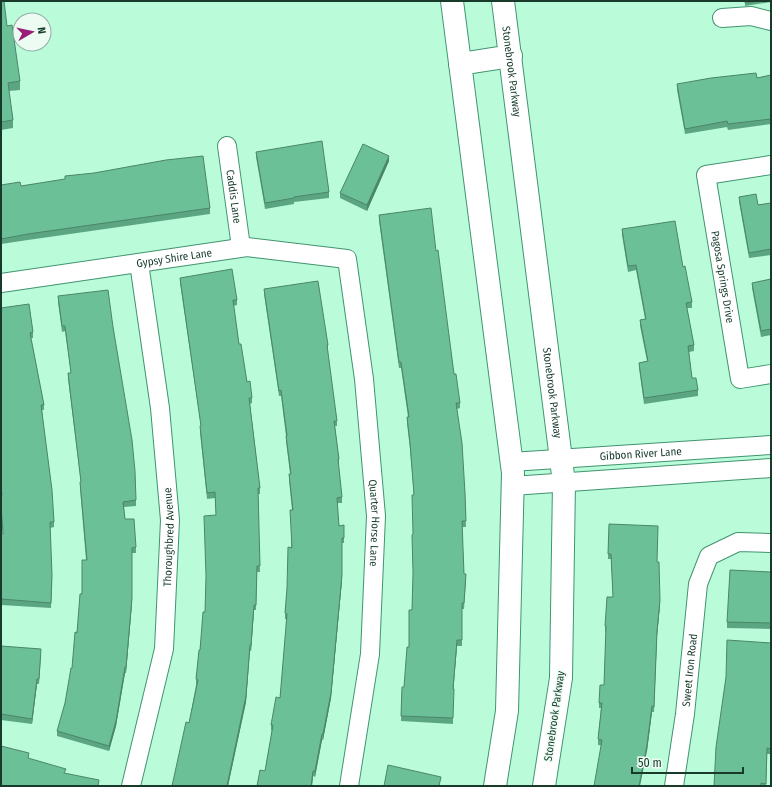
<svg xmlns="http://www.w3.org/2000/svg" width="772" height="787" font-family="'Fira Sans Condensed',sans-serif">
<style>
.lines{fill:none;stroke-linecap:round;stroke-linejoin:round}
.minor-casing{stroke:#40946f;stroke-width:20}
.major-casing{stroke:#40946f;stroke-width:24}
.minor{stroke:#fff;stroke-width:18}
.major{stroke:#fff;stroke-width:22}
.wall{fill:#5ca583}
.shaded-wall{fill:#4b866a}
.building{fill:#6bc098;stroke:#4b866a}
.labels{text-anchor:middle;stroke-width:3;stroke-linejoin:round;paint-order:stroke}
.street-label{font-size:11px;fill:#173a2a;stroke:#ecfcf3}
</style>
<rect width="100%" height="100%" fill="#bafcda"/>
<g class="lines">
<!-- minor casing -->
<g class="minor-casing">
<g id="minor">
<path d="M722,18L751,16L771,21"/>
<path id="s1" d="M227,146L241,247"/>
<path id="s2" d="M771,165L706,175L740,379L771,374"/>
<path id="s3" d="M1,283L247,247L347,259L364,379L376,516L370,654L349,786"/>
<path id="s4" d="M511,462L771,445"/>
<path d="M512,486L771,468"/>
<path id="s5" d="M131,786L164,649L170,520L160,408L139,263"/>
<path id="s6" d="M674,786L685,714L698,584L709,556L738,542L771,543"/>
</g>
</g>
<!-- major casing -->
<g class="major-casing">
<g id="major">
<path d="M452,1L513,473L507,711L495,786"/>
<path id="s7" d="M503,1L564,483L561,678L544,786"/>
<path d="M460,64L511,56"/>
</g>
</g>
<!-- minor -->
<use href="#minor" class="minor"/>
<!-- major -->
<use href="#major" class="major"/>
</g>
<!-- wall -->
<path class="wall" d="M1,1L20,81V90L9,91L13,120V128L1,130Z
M745,1H771V2L745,6Z
M771,75V124L728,130L727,127L685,134L677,90V84L757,78Z
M256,152L329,192V198L294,202V204L265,209L256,157Z
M389,161L367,211L340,198V193Z
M65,176L210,208V214L28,240L1,244V185L21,186L65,180Z
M739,197L758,205L771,203V255L749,258L739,202Z
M379,215L436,251L454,374L460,403V408L457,409L465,493L466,527H462L464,574L466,580L464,609H462V646H457L453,689V724L401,721L402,687H404L409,647L412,610L413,575L414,495L410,449L407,423V417H408L401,368H399L379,221Z
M622,229L683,267L692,302V308H687L694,345V351L689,352L692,378L698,390V396L644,404L639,368V363L647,361L640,326V320L645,319L636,270L628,272L622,235Z
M180,278L237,300V305L233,306L239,344L247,382L252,398V403L250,404L260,488V494H258L260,572H257L256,610H254L251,651H250L246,702L228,786H172L189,723L196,685V679L205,612L216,515L215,498L207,499L200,432V426H201L180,283Z
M771,279V335L761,337L752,288V283Z
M264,289L328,345V351H327L337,421V426H335L339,459V464H338L342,497V503H337L339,526L344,538V543H342V580L331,698L323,740H322L315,777L313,776L312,786H257L265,771L272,731L271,730V725L280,698L287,619H285V613L291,548L292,510L289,480V474H290L286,441V436L281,396H279L264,294Z
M58,296L136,500V506L124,507L125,519L136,547V553H132V603L126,673H125L116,726L109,751L57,736V731L65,703L72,668L86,560L80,488L81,482L68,379V373H71L65,331L62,332L58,302Z
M1,308L33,332V338H31L44,405V410H42L54,522V527L50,528L52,581L51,608L1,605V534H3L1,510V495H2L1,491Z
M609,524L657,562L660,605L657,636L654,712H652L647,751L598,745V739L601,708H599V703L604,685L606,632H605V626L613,597L611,559H608Z
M771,572V629L727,628V622Z
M771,643V754H767L766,786H714L726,677Z
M1,646L41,655L39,684H37L32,724L1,720Z"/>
<!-- shaded-wall -->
<path class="shaded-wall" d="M389,156V161L367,211V205Z
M342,538V580L331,698L323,740V734Z
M132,598V603L126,673V667Z
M660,600V605L657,636L654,712L657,631Z
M254,605V610L251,651V645Z
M457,640V646L453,695V689Z
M250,645L246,702L228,786H227Z
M125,667V673L116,726L109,751V746Z
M37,679V684L32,724V719Z
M652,706V712L647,751L640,786H639Z
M322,734V740L315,777V771Z
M313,771V776L312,786H311Z"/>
<!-- building -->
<path class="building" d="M1,1H4L7,26L12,25L20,81L8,83L13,120L1,122Z
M745,1H760L745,3Z
M756,73L757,78L771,75V119L728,124L727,121L685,129L677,84L711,78Z
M322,141L329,192L294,197V198L265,203L256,152Z
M363,144L389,156L367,205L340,193Z
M203,156L210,208L28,234L1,239V185L20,182L21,186L65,179V176L94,173L166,160Z
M756,194L758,205L771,203V249L749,253L739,197Z
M431,208L436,251L438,250L454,374H456L460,403H456L462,443L465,493L466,521H462L464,574H466L464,603H462V640H457L453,689H454L453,718L401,716L402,687H404L407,647H409V610H412L413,573L412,535L413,534L412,495H414L410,443L407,417H409L401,362H399L379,215Z
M675,221L683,267L685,266L692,302L686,303L694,345L688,346L692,378H696L698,390L644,398L639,363L648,361L640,320L646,319L636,265L628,266L622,229Z
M232,269L237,300H233L239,344H241L247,382L250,381L252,398H249L260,488H258L260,566H257L256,605H254L251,645H250L246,696L227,786H172L186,722L189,723L198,680L196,679L199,650H200L203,612H205L206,576L204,516L216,515L215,492L207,493L200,426H201L180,278Z
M771,279V329L761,331L752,283Z
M318,281L328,345H327L337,421H334L339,459H338L342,497L337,498L339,526L344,525V538H342V575L331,693L323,734H322L315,771H313L311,786H257L260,770L265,771L273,725H271L276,697L280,698L287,614L285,613L287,588L288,547L292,548L290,510H293L289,474H291L286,436H287L281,390L279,391L264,289Z
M108,290L113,327L132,440L135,471L136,500L123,502L125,519H134L136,547L132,548V598L126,667H125L116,721L109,746L57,731L65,703L71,668H72L75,632L77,633L80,594H82V560H87L80,482H81L68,373H71L65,326H62L58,296Z
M29,304L33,332L30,333L44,405H41L52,490L54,522H50L52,575L51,603L1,599V534H3L1,505V495H2L1,486V308Z
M609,524L658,526L657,562H659L660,600L657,631L654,707L652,706L647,745L639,786H594L602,740L598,739L602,703H599L600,685H604L606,626H605L607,597H613L611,554H608Z
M730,570L771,572V623L727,622Z
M727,640L771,643V749L767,748L766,784L761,783V786H714L716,747L726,677Z
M1,646L41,649L39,679H37L32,719L1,714Z
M1,746L29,753L28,758L66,769L64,773L99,780L98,786H1Z
M388,765L441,777L439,786H384Z"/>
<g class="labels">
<!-- street labels -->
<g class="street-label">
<text dy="4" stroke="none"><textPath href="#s7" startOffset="71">Stonebrook Parkway</textPath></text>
<text dy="4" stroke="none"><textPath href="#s1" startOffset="51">Caddis Lane</textPath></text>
<text dy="4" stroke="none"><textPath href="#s3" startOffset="175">Gypsy Shire Lane</textPath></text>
<text dy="4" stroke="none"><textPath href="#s2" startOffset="169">Pagosa Springs Drive</textPath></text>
<text dy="4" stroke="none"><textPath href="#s7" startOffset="395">Stonebrook Parkway</textPath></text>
<text dy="4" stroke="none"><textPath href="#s4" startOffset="130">Gibbon River Lane</textPath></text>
<text dy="4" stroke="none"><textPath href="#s3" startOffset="615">Quarter Horse Lane</textPath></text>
<text dy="4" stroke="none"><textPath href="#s5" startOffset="253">Thoroughbred Avenue</textPath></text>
<text dy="4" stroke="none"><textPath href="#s6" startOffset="117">Sweet Iron Road</textPath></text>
<text transform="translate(554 716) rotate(-82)" y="4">Stonebrook Parkway</text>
</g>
</g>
<!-- border -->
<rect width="772" height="787" fill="none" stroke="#173a2a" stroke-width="4"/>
<!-- north arrow -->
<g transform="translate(32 32) rotate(81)"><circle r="19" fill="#ecfcf3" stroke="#97aea3"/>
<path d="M0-3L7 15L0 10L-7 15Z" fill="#991e77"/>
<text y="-6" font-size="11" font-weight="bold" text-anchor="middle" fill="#173a2a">N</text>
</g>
<!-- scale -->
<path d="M632 767v6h111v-6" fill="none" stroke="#173a2a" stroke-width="2"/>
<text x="638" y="767" font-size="12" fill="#173a2a" stroke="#ecfcf3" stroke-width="3" paint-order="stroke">50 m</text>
</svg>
